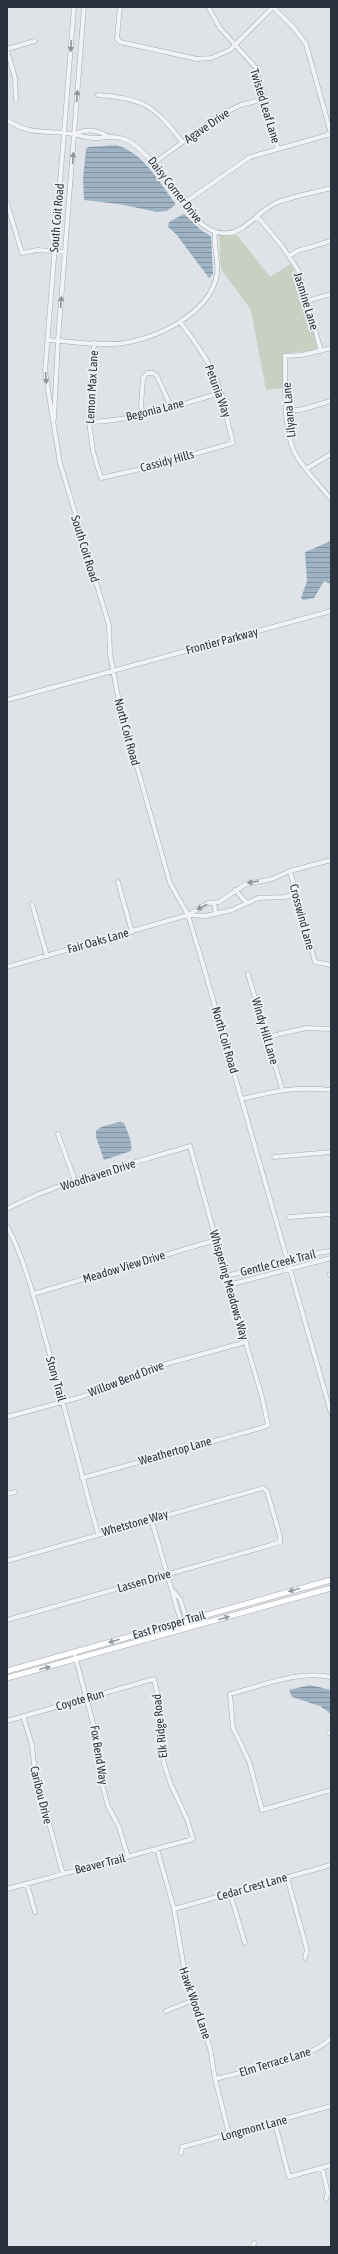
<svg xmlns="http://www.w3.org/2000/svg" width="338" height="2254" font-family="'Asap Condensed',sans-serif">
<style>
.green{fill:#c7d0c1}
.water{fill:url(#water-rules)}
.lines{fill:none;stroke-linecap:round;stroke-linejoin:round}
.minor-casing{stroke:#a5abb1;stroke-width:5}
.major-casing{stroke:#a0a9b1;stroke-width:6}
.minor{stroke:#f2f3f6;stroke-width:4}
.major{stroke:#fff;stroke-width:5}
.oneway{fill:#8e939a}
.oneway2{fill:#94999e}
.labels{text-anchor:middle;stroke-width:3.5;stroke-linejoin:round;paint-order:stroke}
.street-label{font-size:12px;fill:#2a333d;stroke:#eff2f5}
</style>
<defs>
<pattern id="water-rules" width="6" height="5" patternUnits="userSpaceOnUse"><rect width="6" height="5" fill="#9eb4c4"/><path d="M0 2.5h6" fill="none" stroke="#8193a0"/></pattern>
</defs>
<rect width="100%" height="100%" fill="#dfe3e7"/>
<!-- green -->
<path class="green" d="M237,235L270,277L291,264L300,285L318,347L315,350L283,354L285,388L266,390L251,310L221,269L219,238L220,236Z"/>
<!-- water -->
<path class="water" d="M116,145C143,152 159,182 175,203V205L167,211L157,212L119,204L84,200L83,178L86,149L88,147Z
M184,214L202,231L211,236L213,274L209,278L176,234L168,227L169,222Z
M331,541V584L324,581L314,598L303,600L301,598L307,581L305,552Z
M119,1122L124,1123C127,1131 133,1143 131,1151L104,1160L96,1137V1131L101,1127Z
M310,1685L331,1690V1714L320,1706L292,1697L289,1690Z"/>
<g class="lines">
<!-- minor casing -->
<g class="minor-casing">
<path id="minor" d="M74,7L45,371L60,463L109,625L110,654L120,707L170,883L188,915L202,961L331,1413
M120,7L117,38L120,42L197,59L211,58L230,50L273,7
M208,7L220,28L256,68L278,149
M273,7L294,28L306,44L331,134
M7,49L35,41
M7,50L15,78L16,100
M98,95C144,99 154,105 182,142
M7,120C30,136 49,130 74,134C81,136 87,138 94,138C105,138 113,135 124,139C162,153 188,239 228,233C247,231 258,211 276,203C293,196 313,193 331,188
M74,134C85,129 97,130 107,136
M154,163L220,115L241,105L264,99
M7,203L22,253L37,250L65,252
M184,203L250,157L331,134
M257,216L282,246L298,270L321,351
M289,256L297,251L331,241
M307,301L331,294
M48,340C69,341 90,345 112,344C149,343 210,316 217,274C219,260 213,246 215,232
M94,343L89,422L93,451L101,478L145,468L233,443C228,426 226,409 221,392C212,365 197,344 180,322
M331,348L302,355L285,356C286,384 282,428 295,453C304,470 319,484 331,499
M287,410H300L331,401
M143,415L141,406L143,378L147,373H153L157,376L171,407
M54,419L58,340L84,7
M89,422C134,421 178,405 221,393
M306,469L331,454
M7,700L331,611
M290,871L315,962L331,965
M118,882L132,932
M235,890L247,903
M214,903L216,914
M32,904L47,956
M188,915L205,916L232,910L258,898L285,897L296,894
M7,967L188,915L208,903L219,902L246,884L272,879L290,871L331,860
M248,974L282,1089
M267,1037L306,1028L331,1029
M242,1099C275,1091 297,1086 331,1090
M58,1134L75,1181
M274,1157L331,1152
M7,1209C64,1179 129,1165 190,1146L226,1276L262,1397L268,1425L264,1427L82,1478
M289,1217L331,1214
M7,1226C26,1262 35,1302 46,1341C64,1405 80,1469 98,1534
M330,1274L331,1276
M226,1276L318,1253L331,1251
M229,1285L331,1258
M33,1294L216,1240
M7,1417L81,1397L166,1364L246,1342
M7,1494L15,1492
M151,1518L183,1629
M7,1561L263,1488L267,1491L280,1536V1542L271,1545L7,1620
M173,1591L180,1599L189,1627
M74,1652L96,1734L99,1773L108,1806L119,1827L128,1857
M331,1677C298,1670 262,1686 230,1694L233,1728L249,1761L262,1810L331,1790
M23,1716L32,1745L35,1773L63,1874
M7,1721L154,1679L160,1705V1739L164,1764L171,1785L187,1819L193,1839L7,1889
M329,1733L331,1734
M157,1849L174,1909L186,1980L210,2048L215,2079L229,2134
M287,1877L307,1950L305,1958
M27,1884L35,1912
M230,1893L245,1943
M174,1909L331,1865
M166,2011L194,2000
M215,2079C248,2070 308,2061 331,2038
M275,2123L289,2177L331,2165
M181,2153L182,2147L331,2106
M322,2168L328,2193L326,2199
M253,2247L254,2243"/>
</g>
<!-- major casing -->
<g class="major-casing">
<path id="major" d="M7,1671L331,1580
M7,1678L331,1588"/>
</g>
<!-- minor -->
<use href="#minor" class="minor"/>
<!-- major -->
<use href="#major" class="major"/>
</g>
<!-- one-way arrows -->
<defs><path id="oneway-solid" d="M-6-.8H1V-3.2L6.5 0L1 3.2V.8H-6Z"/></defs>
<g class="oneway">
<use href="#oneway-solid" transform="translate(71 46) rotate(94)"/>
<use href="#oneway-solid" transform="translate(77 96) rotate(-86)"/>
<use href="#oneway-solid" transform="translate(73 158) rotate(-86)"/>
<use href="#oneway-solid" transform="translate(61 302) rotate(-85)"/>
<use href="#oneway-solid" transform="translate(46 378) rotate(85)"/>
<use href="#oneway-solid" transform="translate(253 882) rotate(170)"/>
<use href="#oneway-solid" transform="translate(202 907) rotate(153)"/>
</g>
<g class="oneway2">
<use href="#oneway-solid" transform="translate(294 1590) rotate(164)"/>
<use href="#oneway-solid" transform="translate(224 1618) rotate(-16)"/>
<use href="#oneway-solid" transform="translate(114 1641) rotate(164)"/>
<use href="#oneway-solid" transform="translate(45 1668) rotate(-14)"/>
</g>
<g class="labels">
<!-- street labels -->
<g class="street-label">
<text transform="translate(265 106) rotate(73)" y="4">Twisted Leaf Lane</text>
<text transform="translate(207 126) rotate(-34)" y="4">Agave Drive</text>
<text transform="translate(175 190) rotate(52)" y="4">Daisy Corner Drive</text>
<text transform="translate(57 218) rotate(-85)" y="4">South Coit Road</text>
<text transform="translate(306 301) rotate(73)" y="4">Jasmine Lane</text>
<text transform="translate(92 387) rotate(-87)" y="4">Lemon Max Lane</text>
<text transform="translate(218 391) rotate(70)" y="4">Petunia Way</text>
<text transform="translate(155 410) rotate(-14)" y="4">Begonia Lane</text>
<text transform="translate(289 410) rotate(-95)" y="4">Lilyana Lane</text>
<text transform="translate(167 461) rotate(-15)" y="4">Cassidy Hills</text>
<text transform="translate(85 549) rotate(73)" y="4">South Coit Road</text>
<text transform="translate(222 641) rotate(-15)" y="4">Frontier Parkway</text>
<text transform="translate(127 732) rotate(75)" y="4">North Coit Road</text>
<text transform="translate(302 917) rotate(75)" y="4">Crosswind Lane</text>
<text transform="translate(98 941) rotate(-16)" y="4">Fair Oaks Lane</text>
<text transform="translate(265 1031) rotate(74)" y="4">Windy Hill Lane</text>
<text transform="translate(225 1040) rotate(74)" y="4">North Coit Road</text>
<text transform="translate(98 1175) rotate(-18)" y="4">Woodhaven Drive</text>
<text transform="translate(278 1263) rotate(-14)" y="4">Gentle Creek Trail</text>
<text transform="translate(124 1267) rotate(-17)" y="4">Meadow View Drive</text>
<text transform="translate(229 1285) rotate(74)" y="4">Whispering Meadows Way</text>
<text transform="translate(56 1379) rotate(74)" y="4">Stony Trail</text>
<text transform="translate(126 1379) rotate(-21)" y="4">Willow Bend Drive</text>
<text transform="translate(175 1451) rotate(-16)" y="4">Weathertop Lane</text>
<text transform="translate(135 1523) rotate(-16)" y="4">Whetstone Way</text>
<text transform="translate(144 1581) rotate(-16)" y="4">Lassen Drive</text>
<text transform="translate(169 1625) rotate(-16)" y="4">East Prosper Trail</text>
<text transform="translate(80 1700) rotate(-16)" y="4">Coyote Run</text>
<text transform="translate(160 1726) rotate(-96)" y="4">Elk Ridge Road</text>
<text transform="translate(99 1755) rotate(81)" y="4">Fox Bend Way</text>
<text transform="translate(41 1795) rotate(76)" y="4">Caribou Drive</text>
<text transform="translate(100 1864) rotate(-14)" y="4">Beaver Trail</text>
<text transform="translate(252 1887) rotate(-16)" y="4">Cedar Crest Lane</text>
<text transform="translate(195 2003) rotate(71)" y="4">Hawk Wood Lane</text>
<text transform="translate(275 2062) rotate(-17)" y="4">Elm Terrace Lane</text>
<text transform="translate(254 2128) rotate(-15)" y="4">Longmont Lane</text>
</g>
</g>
<!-- border -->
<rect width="338" height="2254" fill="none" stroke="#2a333d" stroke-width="16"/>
</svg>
